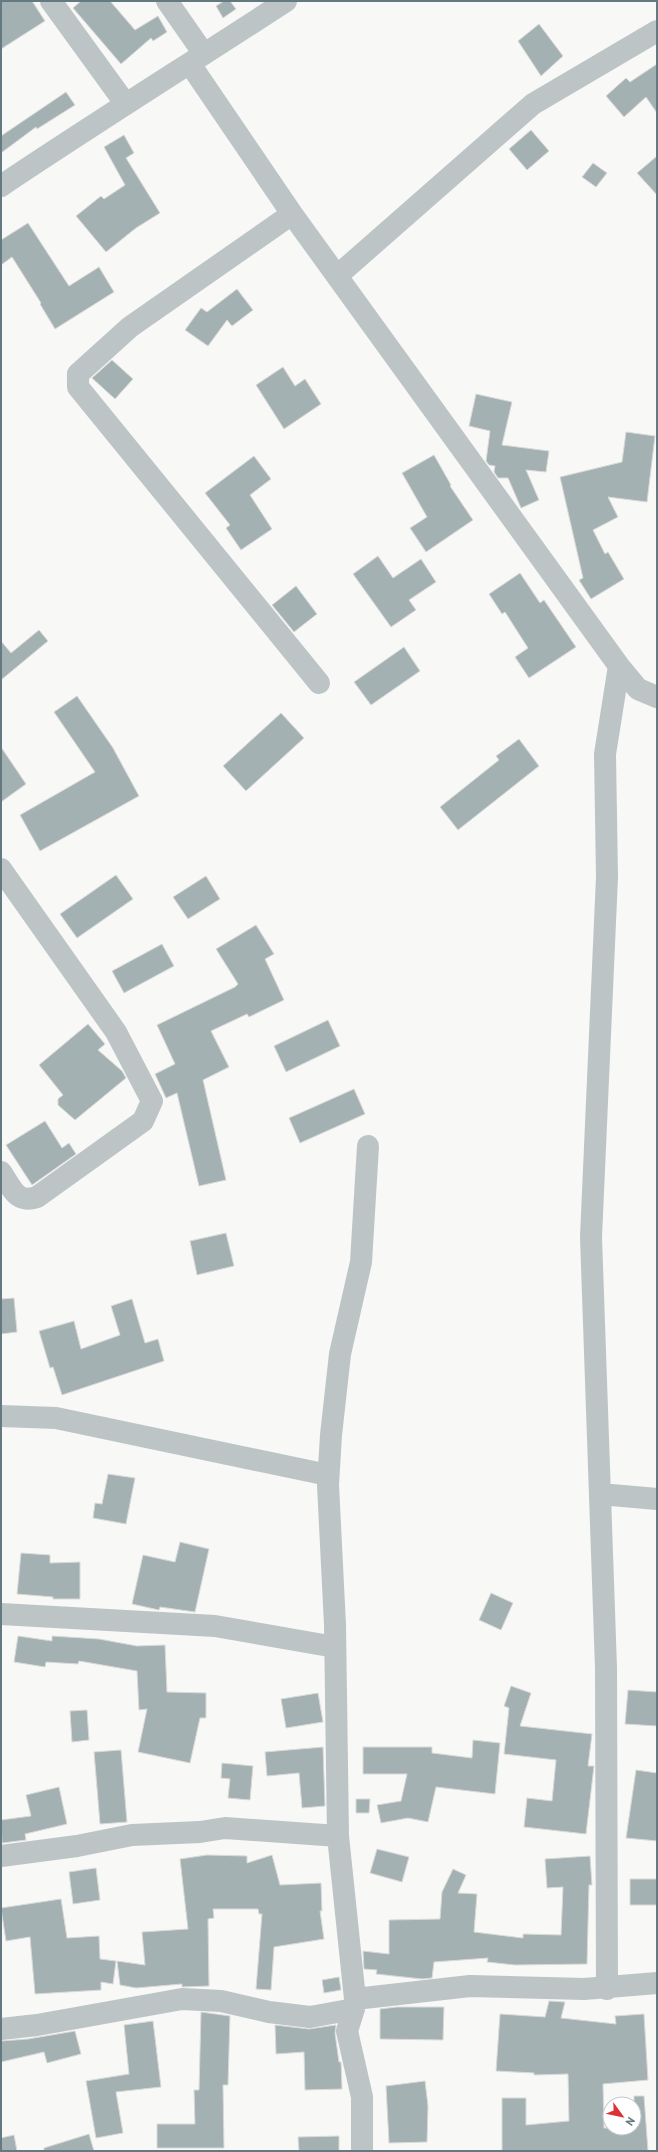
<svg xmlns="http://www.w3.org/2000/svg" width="658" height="2152" font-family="'PT Sans',sans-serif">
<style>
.building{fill:#a4b1b3;stroke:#dadad8}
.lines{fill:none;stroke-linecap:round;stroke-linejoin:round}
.minor{stroke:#bdc4c6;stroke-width:22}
</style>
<rect width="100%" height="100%" fill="#f8f8f6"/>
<!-- building -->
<path class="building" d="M1,1H32L45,21L1,49Z
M81,1H110L135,30L158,16L167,32L153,41L151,38L121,64L73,8Z
M224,1H230L236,9L223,18L216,6Z
M539,24L563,56L541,76L518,41Z
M657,64V113L646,97L624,117L606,96L626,78L630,82Z
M66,92L75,105L37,129L36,127L1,153V136Z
M531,130L549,151L527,170L509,149Z
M124,135L134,153L126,158L160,213L136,228L106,252L76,216L101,196L104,199L125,185L104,147Z
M657,156V195L637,173Z
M593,163L607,173L596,187L582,177Z
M28,223L69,286L99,267L114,292L55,329L40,304L41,303L12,257L1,265V240Z
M237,289L253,310L232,326L227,320L208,346L185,330L201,308L207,312Z
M112,360L133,379L115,399L92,378Z
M283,367L295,386L305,379L321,404L284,429L256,385Z
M476,394L512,402L502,445L549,451L546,472L526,470L539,500L521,508L508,478H498L494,472L495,466L489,465L486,461L490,431L469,426Z
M626,432L655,436L647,502L608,497L618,517L593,530L605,554L608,552L624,579L591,599L579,580L583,578L560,477L622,462Z
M434,455L451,485L450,486L473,520L426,552L410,528L427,517L402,473Z
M254,456L271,479L250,495L272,529L241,550L226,528L230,525L205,493Z
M378,556L393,578L421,559L436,582L409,600L416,610L391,627L353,574Z
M520,573L540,603L544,600L576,647L529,678L515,657L528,648L505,612L502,614L489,594Z
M296,586L317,614L294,632L272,605Z
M39,630L48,641L1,680V641L11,653Z
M404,647L420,671L371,705L354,682Z
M77,696L113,748L139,796L40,851L20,815L95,772L54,712Z
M281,713L304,738L246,791L223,766Z
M519,739L539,766L458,830L440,807L499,760L496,756Z
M1,747L26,784L1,802Z
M116,875L133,899L77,938L60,914Z
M206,876L220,899L188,919L173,897Z
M256,925L274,954L265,959L284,1000L249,1017L247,1014L211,1031L229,1067L203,1080L226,1180L199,1186L177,1093L166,1098L155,1074L175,1064L157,1025L235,987L238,984L216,949Z
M162,944L174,966L124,993L112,971Z
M328,1020L340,1046L286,1072L274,1046Z
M88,1024L105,1044L98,1050L122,1071L126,1078L75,1120L58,1105V1099L63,1095L39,1065Z
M354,1089L365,1114L300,1143L289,1118Z
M45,1121L62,1148L69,1143L76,1154L32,1185L6,1145Z
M226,1233L234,1266L197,1275L190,1241Z
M14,1298L17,1332L1,1334V1299Z
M132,1299L145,1343L158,1339L164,1361L62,1395L53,1367L50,1368L39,1331L74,1321L81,1349L120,1335L111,1306Z
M108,1474L135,1478L126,1524L93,1518L95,1503L102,1504Z
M180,1542L209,1549L195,1612L160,1607L159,1610L132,1604L143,1555L175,1562Z
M21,1553L50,1555V1563L80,1562V1599H53V1597L17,1594Z
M491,1593L513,1603L501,1630L479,1620Z
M18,1636L52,1641V1636L99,1639L137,1646L165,1645L167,1692L206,1693V1718H200L190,1763L138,1752L147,1709L139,1710L137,1671L79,1661L78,1664L46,1662L45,1667L14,1662Z
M511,1686L531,1693L520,1726L592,1734L588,1766H594L586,1834L524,1827L527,1798L552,1801L556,1760L504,1754L509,1708L504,1706Z
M628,1690L657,1692V1726L625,1724Z
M318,1693L323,1722L286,1728L281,1699Z
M87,1710L89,1740L72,1742L70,1711Z
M473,1740L500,1743L495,1794L436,1787L428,1822L408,1818L381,1823L377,1805L401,1801L407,1774H363V1747H432V1753L472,1758Z
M323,1747L325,1806L302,1808L299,1773L267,1776L265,1752Z
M121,1750L127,1822L100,1824L94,1752Z
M222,1763L253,1766L250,1800L228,1798L230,1779L221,1778Z
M636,1770L657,1773V1841L626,1838Z
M59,1787L67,1824L25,1834L26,1840L2,1843L1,1820L31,1816L26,1795Z
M356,1799H370L369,1813H356Z
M377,1849L409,1857L402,1882L370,1873Z
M207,1855L247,1856V1863L272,1855L280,1885L321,1883L322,1911H320L324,1939L274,1947L271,1990L256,1989L262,1914H259L258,1909H213L214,1918L208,1919L209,1986L182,1987V1984L136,1988L120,1985L117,1961L145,1965L142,1932L188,1929L180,1859Z
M590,1856L592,1885H589L587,1964L515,1965L487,1962L488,1958L434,1962L432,1978L422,1979L376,1974L377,1970L364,1969L363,1951L389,1954V1920L440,1919L442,1892L453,1869L466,1875L458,1893L477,1894L474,1932L523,1938V1934L561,1935L563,1887L547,1888L545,1859Z
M96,1868L100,1900L73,1904L69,1872Z
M630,1879H657V1905H630Z
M61,1899L67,1938L99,1936L100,1959L116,1961L113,1984L101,1982V1990L35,1994L30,1937L6,1941L1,1908Z
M339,1977L341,1990L324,1993L322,1980Z
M549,2001L565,2002L561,2018L616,2024L615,2016L644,2014L648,2080L603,2084L604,2128H634V2096H644L648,2151H502V2098H526V2125L569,2121L568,2074L534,2075V2073L496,2071L500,2014L545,2017Z
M397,2007H444L443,2040L380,2039V2009Z
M201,2012L230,2016L228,2085H223L224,2148H157V2124H195L194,2090H199Z
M153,2021L161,2087L116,2092L123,2133L96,2138L86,2081L129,2074L124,2025Z
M275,2025L309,2029L336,2025L335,2033L339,2062H341L342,2089L305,2090L304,2052L276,2054Z
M75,2031L81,2054L47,2063L44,2052L1,2062V2041L28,2039Z
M425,2081L428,2106L427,2142L389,2143L386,2086Z
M89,2134L94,2151H44V2148Z
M14,2135L17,2151H1V2138Z
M339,2136V2151H299L298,2137Z"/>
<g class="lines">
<!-- minor -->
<path class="minor" d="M51,1L125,103
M167,1L204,54
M190,64L292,214L619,666L638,689L657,697
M1,186C95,123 191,63 286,1
M292,214L130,327L78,374V387L319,683
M337,276L533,104L657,31
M1,869L116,1032L152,1101L143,1121L37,1197C16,1204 12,1188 1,1172
M1,1416L56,1418L328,1475
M600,1494L657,1499
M1,1614L215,1626L335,1647
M1,1856L77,1846L132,1835L200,1832L225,1828L338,1836
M607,1989L606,1668L591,1237L607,877L605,754L619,666
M355,1999L470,1986L584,1989L657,1983
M1,2029L37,2025L182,1999L221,2001L269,2012L310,2017L354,2009
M362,2151V2097L347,2031L354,2009L355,1999L338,1836L335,1625L328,1485L331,1435L340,1354L361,1262L368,1146"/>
</g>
<!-- border -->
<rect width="658" height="2152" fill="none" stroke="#647a80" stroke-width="4"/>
<!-- north arrow -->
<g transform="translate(622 2116) rotate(123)"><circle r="19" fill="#ffffff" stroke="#c1cacc"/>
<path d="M0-3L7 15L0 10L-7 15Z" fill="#dd3135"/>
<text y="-6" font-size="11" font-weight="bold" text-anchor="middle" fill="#647a80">N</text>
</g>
</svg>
